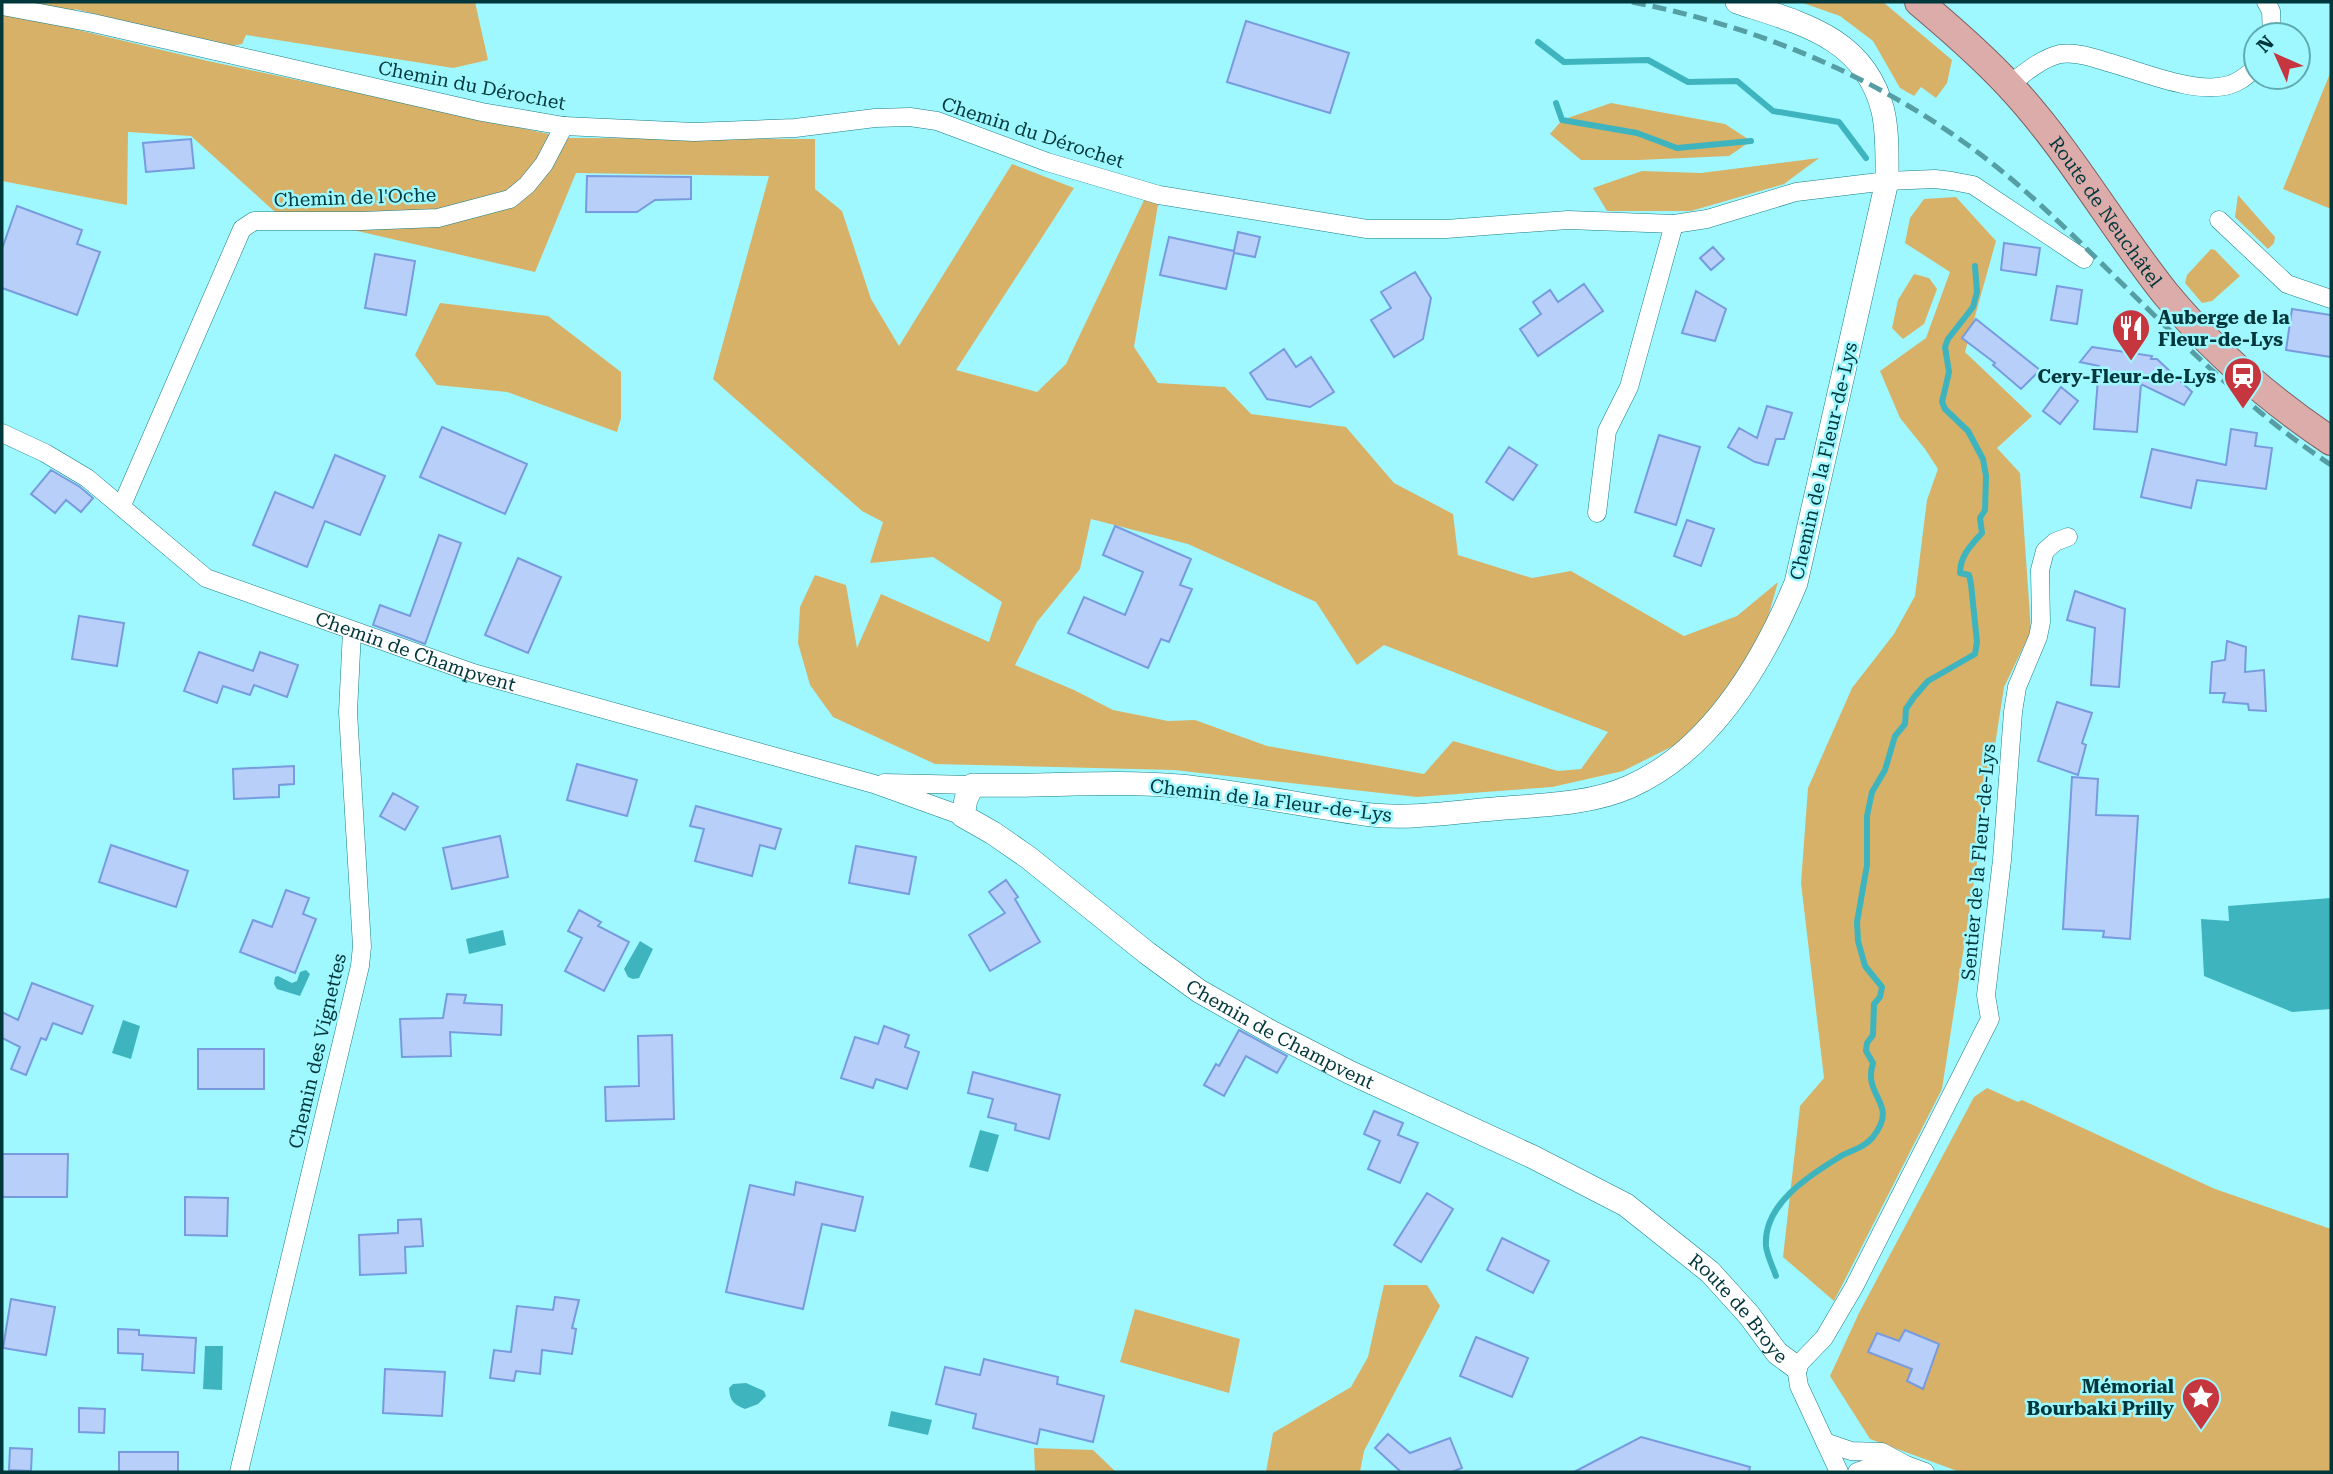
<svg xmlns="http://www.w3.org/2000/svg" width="2333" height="1474" font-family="'Roboto Serif',serif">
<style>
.green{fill:#d8b168;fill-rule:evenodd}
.water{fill:#3eb5be}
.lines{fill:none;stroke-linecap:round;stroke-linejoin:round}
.stream{stroke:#3eb5be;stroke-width:6}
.building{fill:#b8cff9;stroke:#779bde;stroke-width:2}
.minor-casing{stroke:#1a7d84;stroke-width:19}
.tertiary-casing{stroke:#1a7d84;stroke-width:24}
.primary-casing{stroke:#7f5f5f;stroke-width:30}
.minor{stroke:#fff;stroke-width:18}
.tertiary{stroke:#fff;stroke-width:23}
.primary{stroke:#dcacaa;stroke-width:28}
.rail{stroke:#559ea4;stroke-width:5;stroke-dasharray:14 7;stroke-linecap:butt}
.labels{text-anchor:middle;stroke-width:5;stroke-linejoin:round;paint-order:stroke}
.street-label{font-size:19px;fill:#00373b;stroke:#9ff8ff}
.poi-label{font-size:19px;font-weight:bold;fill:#00373b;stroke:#9ff8ff;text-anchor:end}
</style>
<rect width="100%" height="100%" fill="#9ff8ff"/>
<!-- green -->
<path class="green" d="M2,2H475L488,60L453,68L246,35L242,44L227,47L75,9L70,28L208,61L568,138L815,139V189L842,211L871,299L899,346L1012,164L1074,188L956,370L1037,392L1066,364L1146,196L1159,199L1134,347L1158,383L1225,387L1251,414L1346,427L1394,483L1453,514L1458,555L1532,578L1571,571L1684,636L1737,616L1778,582L1760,645L1717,709L1677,744L1623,771L1552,787L1417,797L1174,770L935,764L833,717L810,685L798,643L800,607L815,575L846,585L857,648L881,594L989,642L1002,602L933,557L870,563L883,522L862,511L713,379L769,176L576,173L535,272L275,212L191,136L128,132L127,205L2,181ZM1091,519L1188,544L1316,602L1357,665L1384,645L1608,732L1581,769L1558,771L1453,741L1424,774L1267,746L1195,720L1168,721L1113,710L1074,690L1015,665L1037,622L1080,569Z
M1800,2H1883L1952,60L1947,83L1936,98L1921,87L1914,96L1900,88L1873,41L1840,16Z
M2331,71V209L2283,189Z
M1611,103L1725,124L1751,141L1729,156L1639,160H1581L1550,134L1562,120Z
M1819,158L1784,184L1691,211H1607L1593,188L1642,171L1701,173Z
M2238,195L2275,237L2274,243L2268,249L2235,217Z
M1956,197L1996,241L1965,352L2032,416L1997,448L2020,473L2031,631L2004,687L1942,1089L1834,1301L1783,1257L1800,1106L1824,1078L1801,883L1808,788L1852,688L1894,634L1915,596L1927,500L1938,469L1925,449L1900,418L1880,371L1926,338L1950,272L1905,243L1910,218L1924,199Z
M2211,249L2215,250L2240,276L2212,301L2202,303L2185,283L2187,275Z
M1914,274L1929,278L1937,289L1924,324L1903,339L1892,328L1898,300Z
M440,303L548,316L621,372V418L617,432L507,392L437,385L415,355Z
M1987,1088L2018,1102L2022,1100L2215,1189L2331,1229V1472H1960L1870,1439L1830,1376L1859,1313L1974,1097Z
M1384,1285H1427L1440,1306L1364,1451L1360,1472H1266L1273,1433L1351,1387L1368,1357Z
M1135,1309L1240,1339L1229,1393L1120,1362Z
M1034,1448L1093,1450L1116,1472H1035Z"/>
<!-- water -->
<path class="water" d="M2331,898V1009L2292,1012L2204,976L2201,919L2229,921L2228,906Z
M503,930L506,945L469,954L466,939Z
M640,941L653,949L639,978L633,979L628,977L624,969Z
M306,970L310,974L300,996L277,989L274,984L275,977L278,976L292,983L297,981L300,972Z
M123,1020L140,1026L131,1059L112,1053Z
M980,1130L999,1135L988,1172L969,1167Z
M205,1346H223L222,1390L203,1389Z
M746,1383L764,1391L766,1396L758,1404L745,1409C733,1404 730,1401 729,1388L733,1384Z
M891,1411L932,1420L928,1435L888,1426Z"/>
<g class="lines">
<!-- stream -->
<path class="stream" d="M1538,42L1564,62L1648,60L1688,82L1737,81L1773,111L1839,122L1866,158
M1556,103L1562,120L1637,133L1677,148L1751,141
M1776,1276C1773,1267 1767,1256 1766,1246C1763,1204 1810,1175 1841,1156C1852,1150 1864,1148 1873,1137C1900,1102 1862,1098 1873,1063L1866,1051L1867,1043L1873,1035L1874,1004L1880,997L1882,987L1865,966L1858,941L1857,922L1867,865V816L1872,792L1885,770L1895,736L1905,724L1906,709L1914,697L1928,681L1975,654L1977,642L1971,584L1969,575L1960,573C1960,556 1971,545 1982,533L1980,518L1985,510L1986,476L1983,459L1968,431L1945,409L1942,402L1949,372L1945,347L1948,339L1973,307L1977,292L1975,266"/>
</g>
<!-- building -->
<path class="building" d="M1246,21L1349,53L1330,113L1227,82Z
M191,139L194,168L146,172L143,143Z
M587,176L691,177V199L655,200L637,212H586Z
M17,206L82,230L77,244L100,252L77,315L2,288V249Z
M1238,232L1260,237L1255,257L1234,253L1226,289L1160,275L1169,237L1234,251Z
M2004,243L2040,248L2036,275L2001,270Z
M1713,247L1724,259L1711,270L1700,258Z
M375,254L415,261L406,315L365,308Z
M1415,272L1431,298L1423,339L1394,357L1371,320L1391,308L1381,292Z
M1584,284L1603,311L1538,356L1520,329L1541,314L1533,302L1550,290L1558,302Z
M2057,286L2082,290L2077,324L2051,320Z
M1696,291L1726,309L1715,341L1682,333Z
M2292,309L2331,315V357L2286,350Z
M1976,319L2040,370L2021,389L1993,365L1995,363L1962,338Z
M2092,347L2152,356L2151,359H2157L2192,392L2184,405L2141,384L2137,432L2094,429L2099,366L2080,362Z
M1284,349L1296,367L1311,357L1334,392L1310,407L1267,399L1250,373Z
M2061,387L2078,401L2060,424L2043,411Z
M1767,406L1792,413L1784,439H1776L1768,465L1755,462L1728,447L1739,428L1757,438Z
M442,427L527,464L505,514L420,477Z
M2231,429L2257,433L2255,446L2272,448L2266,489L2197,480L2191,508L2141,497L2152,449L2226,465Z
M1659,435L1700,447L1676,525L1635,512Z
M1509,447L1537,465L1513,500L1486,482Z
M335,455L385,476L360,535L325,521L307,567L253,545L275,492L313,508Z
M51,470L80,487L93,498L81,512L66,500L55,513L31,494Z
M1687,520L1714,529L1701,566L1674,556Z
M1115,526L1191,559L1180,585L1192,589L1169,642L1161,639L1148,668L1068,633L1084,597L1125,615L1143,572L1103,555Z
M439,535L461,543L425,644L373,625L380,605L410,616Z
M518,558L561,577L528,653L485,635Z
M2075,591L2125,609L2119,687L2091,685L2095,628L2067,620Z
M79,616L124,623L117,666L72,659Z
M2227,641L2246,647L2245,672L2264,670L2266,711L2249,710L2248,704L2223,702L2225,693H2210L2212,662L2225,660Z
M199,652L253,671L260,652L298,665L287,697L254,685L250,695L223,686L217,703L184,691Z
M2057,702L2092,713L2082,743L2086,745L2078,775L2038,761Z
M577,764L637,780L627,816L567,800Z
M294,766V784L279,785V797L234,799L233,769Z
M2072,777L2098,779L2096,815L2138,816L2130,939L2103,937L2104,931L2063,929Z
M393,793L418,807L405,830L380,816Z
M696,806L781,829L775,849L760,845L752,876L695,861L704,829L690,826Z
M500,836L508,877L452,889L443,848Z
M111,845L188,871L176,907L99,882Z
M856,846L916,857L909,894L849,883Z
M1006,880L1018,897L1015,899L1040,942L990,971L969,935L1005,913L989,892Z
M286,890L309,898L303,914L316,919L295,973L240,952L253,920L272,927Z
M579,910L601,922L598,926L629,942L604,991L565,971L582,938L568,931Z
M32,983L93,1006L82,1034L53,1023L46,1040L41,1038L26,1075L11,1069L20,1047L2,1038V1012L18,1020Z
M447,994L466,995L464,1003L502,1005L501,1035L450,1032L451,1056L402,1057L400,1019L443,1018Z
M884,1026L909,1035L905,1047L919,1052L907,1089L876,1079L873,1088L841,1078L855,1037L878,1044Z
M1239,1030L1287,1056L1277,1073L1246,1056L1224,1096L1204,1085L1216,1064L1219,1066Z
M672,1035L674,1119L606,1121L605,1087L639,1086L638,1036Z
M198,1049H264V1089H198Z
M973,1072L1060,1095L1049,1139L1015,1130L1016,1124L988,1117L993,1099L968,1093Z
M1374,1111L1403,1123L1398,1135L1418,1143L1400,1183L1368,1169L1380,1141L1364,1134Z
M2,1154H68L67,1197H2Z
M796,1182L863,1197L855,1231L822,1224L803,1309L726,1292L750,1185L794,1195Z
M1427,1193L1453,1209L1421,1262L1394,1245Z
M185,1197L228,1198L227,1236L185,1235Z
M421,1219L423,1246L405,1247L406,1273L360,1275L359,1235L398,1233V1220Z
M1502,1238L1549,1261L1533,1293L1487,1270Z
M555,1297L579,1300L572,1328L576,1329L572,1354L542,1350L540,1374L516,1371L514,1381L490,1378L494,1350L511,1352L517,1306L553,1310Z
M11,1299L55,1307L46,1355L3,1348Z
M118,1329L139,1330V1335L196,1338L194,1373L142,1370L143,1354L118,1353Z
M1905,1330L1939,1344L1923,1389L1907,1381L1912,1369L1868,1352L1877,1333L1899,1341Z
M1476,1337L1528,1358L1512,1397L1460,1376Z
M984,1359L1058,1377L1057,1384L1104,1396L1093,1442L1040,1429L1037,1444L973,1428L976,1414L936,1404L945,1367L980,1375Z
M385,1369L445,1372L442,1416L383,1413Z
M79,1408L105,1409L104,1433L79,1432Z
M1388,1434L1410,1453L1450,1438L1462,1468L1452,1472H1401L1375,1448Z
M1641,1437L1750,1467L1749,1472H1574Z
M10,1448L32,1449L31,1471L9,1470Z
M119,1452H178V1472H119Z"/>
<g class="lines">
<!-- minor casing -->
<g class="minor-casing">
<g id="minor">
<path d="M2266,2L2271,11L2272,35"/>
<path d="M2,6L93,23L482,112L564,126L694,132L795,128L875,118L910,117L937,121L1047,162L1159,195L1367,229H1446L1568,220L1674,224L1707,219L1796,192L1887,181L1935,179L1952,181L1973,185L2084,259"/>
<path d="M2009,85C2023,74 2042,58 2060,54C2076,52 2092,57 2107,62C2141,71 2195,95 2229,85C2240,82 2247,75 2256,68"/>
<path d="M2219,220L2287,284L2331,299"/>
<path id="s1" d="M2,433L45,453L87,478L206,578L473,673L874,784L963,816"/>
<path d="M122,505L242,229L254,221H361L438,218L510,199L527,185L544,164L564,126"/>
<path d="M1597,513L1607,431L1629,387L1674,224"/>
<path d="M884,783L973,785"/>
<path d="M1825,1442L1851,1451L1882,1452L1906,1465L1925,1472"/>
<path d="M239,1472L360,966L362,946L348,712L352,631"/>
<path d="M1839,1472L1799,1386L1796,1367L1824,1338L1854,1287L1990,1019L1986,995L2002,860L2013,712L2017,687L2038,637L2041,622L2040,570L2045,551L2055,542L2068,537"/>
<path d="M1857,1472L1868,1468L1906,1465"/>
</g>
</g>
<!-- tertiary casing -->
<g class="tertiary-casing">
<g id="tertiary">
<path id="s2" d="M1737,2C1800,23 1865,37 1883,111C1888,134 1887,158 1887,181L1796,583C1763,662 1711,751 1629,787C1588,805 1538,805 1494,809C1454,812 1412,819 1372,815C1308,807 1244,792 1179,786C1111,780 1041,787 973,785L966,799L963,816L993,833L1029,858L1147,953L1199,991L1271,1032L1349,1072L1533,1157L1626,1205L1710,1272L1749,1315L1777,1353L1796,1367"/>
</g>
</g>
<!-- primary casing -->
<g class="primary-casing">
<g id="primary">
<path id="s3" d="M1919,2C1950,28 1981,55 2009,85C2068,148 2111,225 2165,293C2212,350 2270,400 2331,441"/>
</g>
</g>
<!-- minor -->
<use href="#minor" class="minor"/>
<!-- tertiary -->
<use href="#tertiary" class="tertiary"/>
<!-- primary -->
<use href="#primary" class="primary"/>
<!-- rail -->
<path class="rail" d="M1632,2C1776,30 1913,92 2024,190C2127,282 2215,388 2331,465"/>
</g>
<!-- icons -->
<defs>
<g id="restaurant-pin" transform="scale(2.0125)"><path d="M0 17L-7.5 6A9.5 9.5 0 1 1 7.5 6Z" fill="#c5363e" stroke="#9ff8ff"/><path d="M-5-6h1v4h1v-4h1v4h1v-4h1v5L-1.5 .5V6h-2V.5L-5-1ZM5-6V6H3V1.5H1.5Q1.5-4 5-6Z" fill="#fff"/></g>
<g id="station-pin" transform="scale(2.0125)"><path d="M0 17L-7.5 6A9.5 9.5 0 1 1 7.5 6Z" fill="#c5363e" stroke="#9ff8ff"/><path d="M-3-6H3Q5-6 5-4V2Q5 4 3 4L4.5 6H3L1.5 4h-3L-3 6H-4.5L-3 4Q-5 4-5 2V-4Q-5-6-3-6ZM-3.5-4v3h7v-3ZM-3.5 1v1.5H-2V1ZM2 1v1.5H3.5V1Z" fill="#fff"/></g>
<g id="sight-pin" transform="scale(2.0125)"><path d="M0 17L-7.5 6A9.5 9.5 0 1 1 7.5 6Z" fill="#c5363e" stroke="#9ff8ff"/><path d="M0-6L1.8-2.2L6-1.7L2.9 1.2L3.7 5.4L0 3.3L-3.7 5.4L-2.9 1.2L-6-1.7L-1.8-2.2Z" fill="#fff"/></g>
</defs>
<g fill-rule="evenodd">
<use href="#restaurant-pin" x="2131" y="328"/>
<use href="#station-pin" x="2243" y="376"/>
<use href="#sight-pin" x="2201" y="1397"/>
</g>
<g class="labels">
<!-- street labels -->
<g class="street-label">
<text transform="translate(472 85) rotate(11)" y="7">Chemin du Dérochet</text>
<text transform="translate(1033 132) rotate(18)" y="7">Chemin du Dérochet</text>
<text transform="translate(355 197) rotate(-2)" y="7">Chemin de l'Oche</text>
<text dy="7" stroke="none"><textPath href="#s3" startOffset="282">Route de Neuchâtel</textPath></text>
<text transform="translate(1823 461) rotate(-77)" y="7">Chemin de la Fleur-de-Lys</text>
<text dy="7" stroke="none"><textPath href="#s1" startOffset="474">Chemin de Champvent</textPath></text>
<text transform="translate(1271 800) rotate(7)" y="7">Chemin de la Fleur-de-Lys</text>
<text transform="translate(1978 862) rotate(-85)" y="7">Sentier de la Fleur-de-Lys</text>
<text dy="7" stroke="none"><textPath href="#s2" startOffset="2025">Chemin de Champvent</textPath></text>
<text transform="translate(317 1051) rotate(-77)" y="7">Chemin des Vignettes</text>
<text dy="7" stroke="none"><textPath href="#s2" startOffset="2564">Route de Broye</textPath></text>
</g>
<!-- poi labels -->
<g class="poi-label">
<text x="2158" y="324" text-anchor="start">Auberge de la<tspan x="2158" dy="22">Fleur-de-Lys</tspan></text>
<text x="2216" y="383">Cery-Fleur-de-Lys</text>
<text x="2174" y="1393">Mémorial<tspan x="2174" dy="22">Bourbaki Prilly</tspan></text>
</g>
</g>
<!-- border -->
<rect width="2333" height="1474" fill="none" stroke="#00373b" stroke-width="7"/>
<!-- north arrow -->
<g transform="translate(2277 56) rotate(315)"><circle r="33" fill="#9ff8ff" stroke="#5fabb1" stroke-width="2"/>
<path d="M0-5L12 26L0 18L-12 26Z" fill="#c5363e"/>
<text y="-10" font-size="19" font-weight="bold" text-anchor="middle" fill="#00373b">N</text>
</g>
</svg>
